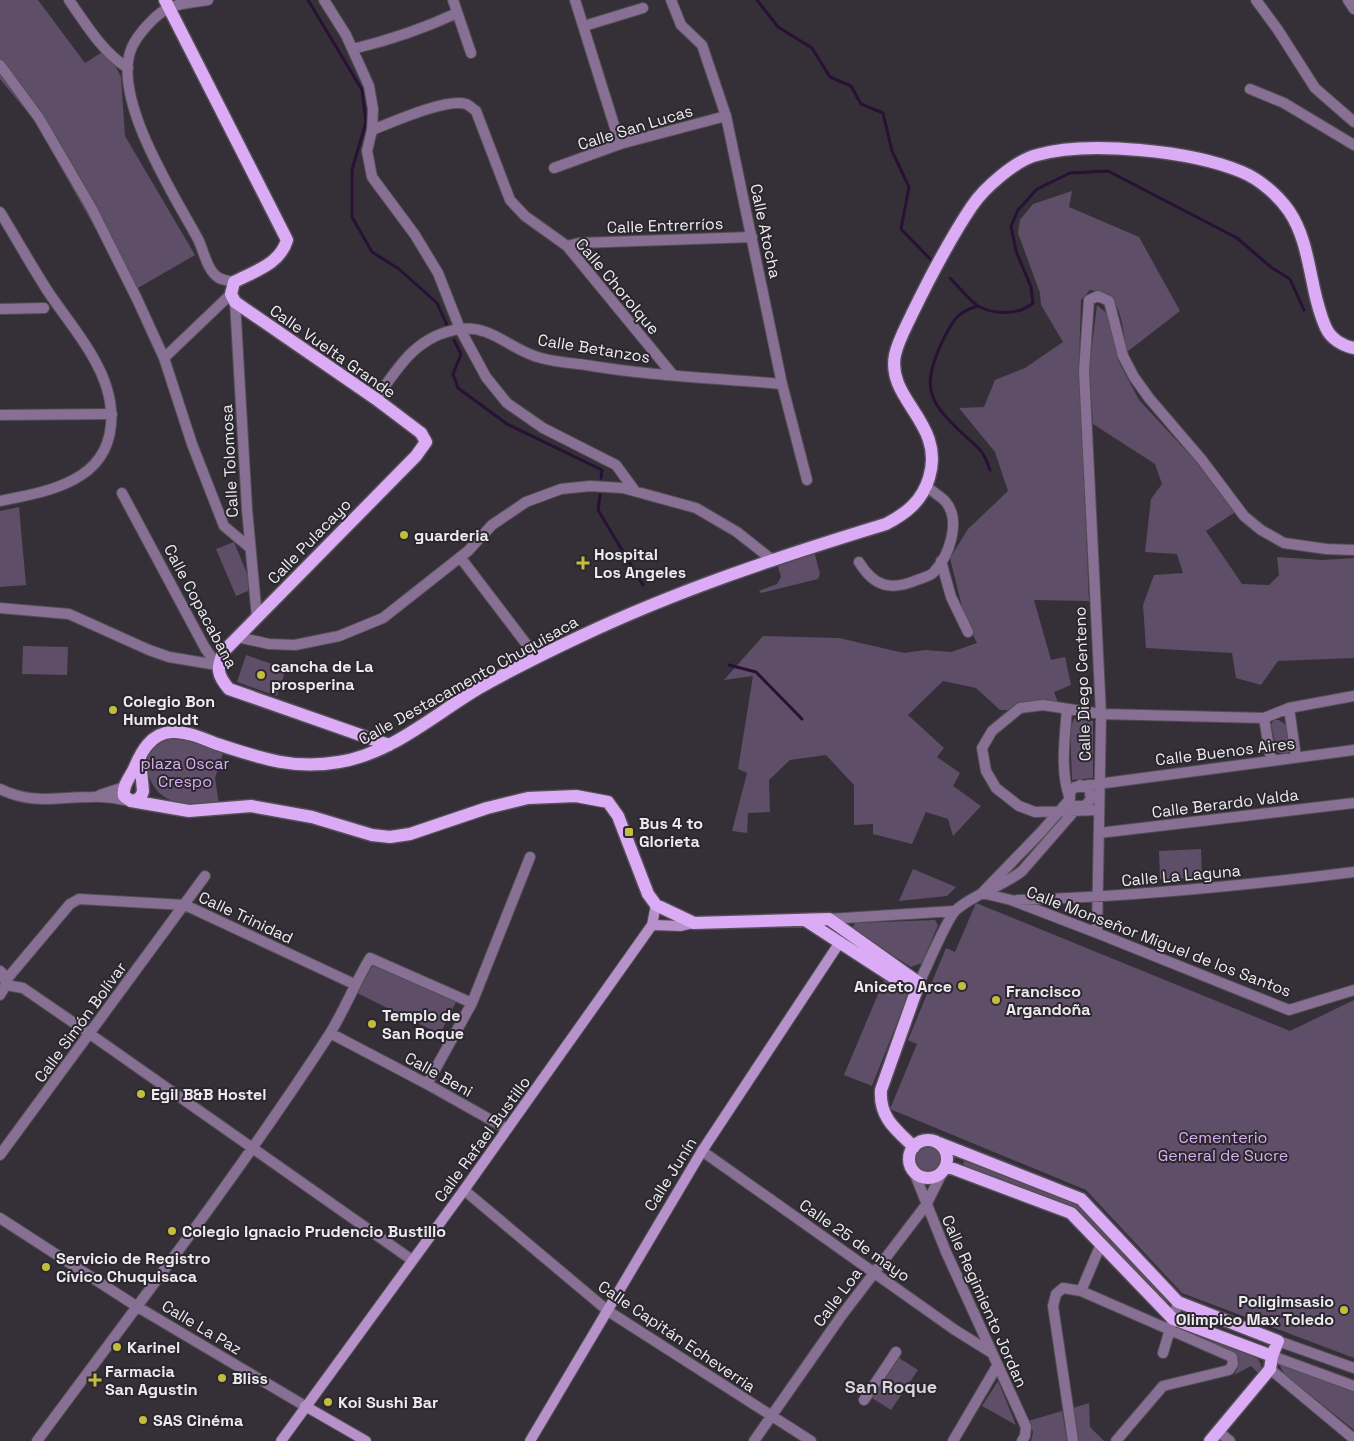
<svg xmlns="http://www.w3.org/2000/svg" width="1354" height="1441" font-family="'Space Grotesk',sans-serif">
<style>
.green{fill:#5f4e67}
.lines{fill:none;stroke-linecap:round;stroke-linejoin:round}
.stream{stroke:#291035;stroke-width:3}
.minor-casing{stroke:#534e55;stroke-width:12}
.tertiary-casing{stroke:#534e55;stroke-width:12}
.secondary-casing{stroke:#534e55;stroke-width:12}
.primary-casing{stroke:#534e55;stroke-width:15}
.minor{stroke:#877093;stroke-width:10}
.tertiary{stroke:#877093;stroke-width:10}
.secondary{stroke:#b691ca;stroke-width:10}
.primary{stroke:#dbabf5;stroke-width:12}
.poi-dot{fill:#c2bd3f;stroke:#2b272e;stroke-width:2}
.labels{text-anchor:middle;stroke-width:4;stroke-linejoin:round;paint-order:stroke}
.street-label{font-size:16px;fill:#eeebf0;stroke:#2b272e}
.poi-label{font-size:16px;font-weight:bold;fill:#eeebf0;stroke:#2b272e;text-anchor:start}
.park-label{font-size:16px;fill:#daaef2;stroke:#2b272e}
.neighbourhood-label{font-size:18px;font-weight:bold;fill:#dad4dd;stroke:#2b272e}
</style>
<rect width="100%" height="100%" fill="#353038"/>
<!-- green -->
<path class="green" d="M0,0H38L85,63L107,49L121,77L125,136L195,255L131,292L34,120L0,79Z
M1072,191L1069,207L1139,237L1180,311L1127,352C1121,324 1124,294 1090,290L1081,300L1079,364L1089,601L1034,600L1051,660L1065,657L1071,685L1054,692L1061,710H1000L976,688L943,681L908,715L944,748L937,757L960,773L953,786L981,806L953,836L948,819L926,812L912,844L873,834V824L854,825V785L826,755L790,760L769,780L770,812L748,813L747,833L732,831L747,773L738,769L753,676L724,680L763,636L839,638L904,653L925,650L951,652L977,643L965,619L950,558L968,529L1008,491L995,452L959,408L984,407L995,380L1025,368L1063,342L1041,305L1040,293L1018,233L1020,220L1033,204Z
M1097,305L1110,316L1118,360L1139,400L1190,455L1237,511L1206,531L1242,584L1269,585L1279,575L1277,557L1322,560L1354,558V658L1278,661L1261,685L1236,678L1232,653L1146,648L1143,605L1154,575L1183,573L1177,554L1145,552L1151,499L1162,484L1155,464L1093,424L1089,369Z
M19,507L26,585L0,587V511Z
M234,542L248,576V591L236,596L216,549Z
M814,551L820,574L818,579L761,593L759,591L777,584L781,577L777,563Z
M23,646L68,647L67,675L22,674Z
M246,655L286,669L277,696L237,682Z
M1082,716L1093,721V778L1072,780L1070,728L1074,719Z
M1274,720H1279L1286,725L1290,751L1286,755L1277,752L1271,724Z
M171,739L191,741L223,753L215,778L219,805C180,809 145,801 146,754L157,744Z
M1201,849L1202,878L1160,879L1159,851Z
M913,869L956,887L947,896L899,901Z
M976,903L1290,1031L1354,1000V1358L1182,1293L1086,1190L890,1109L917,1044L908,1040L946,948L955,952Z
M935,920L938,925L922,963L911,967L852,929L855,923Z
M374,963L456,1002L440,1034L357,993Z
M884,980L908,995L872,1086L844,1075Z
M913 1159a15 15 0 1 1 30 0a15 15 0 1 1-30 0Z
M967,1159L1075,1201L1168,1298V1302H1162L1079,1211L965,1167L963,1163Z
M1176,1326L1254,1355C1261,1362 1263,1366 1260,1375L1251,1366L1234,1375C1239,1366 1242,1360 1234,1352L1175,1330Z
M899,1358L918,1370L891,1410L872,1398Z
M1279,1364L1354,1391V1430L1284,1374Z
M998,1381L1016,1425L982,1406Z
M1089,1403L1090,1427L1104,1441H1079L1073,1408Z
M1062,1411L1067,1441H1031L1033,1432L1028,1421Z"/>
<g class="lines">
<!-- stream -->
<path class="stream" d="M308,0L362,90L366,122L352,170V217L372,252L399,269L437,303L447,325
M757,0L778,27L812,48L830,77L851,86L861,104L883,113L892,151L909,187L901,229L934,263
M950,278C958,286 968,299 978,306C994,315 1019,315 1033,303L1031,287L1016,251L1011,226L1018,210L1037,189L1070,173L1108,171L1237,238L1272,268L1290,279L1304,310
M978,306C956,312 952,322 942,342C921,388 928,401 964,435C979,449 983,449 990,470
M454,340L461,354L453,374L458,388L507,424L602,470L601,478
M600,495L598,510L643,585
M729,665L756,672L802,719"/>
<!-- minor casing -->
<g class="minor-casing">
<path id="minor" d="M69,0C85,23 103,53 128,68
M208,0C196,2 182,3 171,7C157,12 138,34 132,47C110,96 174,195 198,239C204,251 207,271 219,278C223,280 230,281 234,282
M324,0L346,35L369,86L373,109L372,130L367,151L372,177L415,235L438,273L460,329L486,377L507,403L543,428L616,465L635,491
M453,0L471,53
M671,0L681,25L702,45L726,116
M1348,0L1354,9
M584,26L643,8
M353,49C390,40 423,29 457,13
M0,65L39,118L92,209L137,299L164,358L192,444L224,526L249,547
M1250,89L1284,103L1354,145
M372,130C393,122 446,98 466,104C469,105 473,109 476,111L510,200L525,216L567,246L673,375
M554,168L620,144
M567,246L579,243L752,237
M235,302L247,509L257,618
M0,309L44,308
M164,358L231,294
M782,384L807,480
M0,415L112,414
M122,493L205,648L217,665
M460,557L537,658
M941,561L951,597L968,632
M859,562C874,587 891,591 917,580C922,578 931,576 934,572C949,556 962,520 945,501C940,496 932,491 927,487
M0,608L69,614L149,650L169,657L217,665
M237,637L269,644L295,645L339,636L383,618L468,551L492,525L526,502L561,489L590,486L623,488L696,508L737,532L771,559
M1289,708L1296,757
M1067,709C1065,736 1060,770 1069,796
M1264,718L1271,760
M1075,806H1085L1091,799L1089,789L1080,785
M1099,810L1035,812L1019,806L996,788L986,771L982,748L992,731L1020,708L1043,705L1101,714L1264,718L1289,708L1354,696
M1099,833L1354,803
M982,893L1042,831L1070,799V792L1075,787L1354,750
M982,893L1011,900L1097,933L1289,1010L1354,990
M1017,900C1129,897 1242,886 1354,872
M829,919L954,911
M1097,933L1101,714L1084,371L1089,300L1098,296L1109,301L1123,356L1134,377L1149,398L1202,460L1244,516L1261,530L1284,543L1326,549L1354,550
M6,980L70,904L79,899L185,905L354,984
M919,983C926,969 947,918 956,910C975,893 1002,887 1022,871L1076,809
M6,985L23,988L90,1034L412,1260
M330,1033L427,1084L507,1129
M427,1084L472,1003L530,857
M702,1151L955,1330L992,1353
M0,1155L205,876
M914,1172L946,1252L1026,1427L1025,1436L1022,1441
M464,1190L608,1311L811,1441
M0,1218L136,1306L305,1406
M1081,1291L1101,1244
M1278,1341L1354,1368
M1163,1353L1178,1302
M1272,1356L1354,1386
M1270,1369L1354,1439
M864,1400L896,1352
M1218,1431L1230,1441
M37,1441C136,1307 238,1175 329,1035C344,1011 355,983 370,958L472,1003
M754,1441L842,1315L926,1205L943,1171
M953,1441L997,1366
M1073,1441L1053,1306L1056,1294L1063,1288L1081,1291L1232,1357L1233,1364L1229,1370L1163,1386L1116,1441"/>
</g>
<!-- tertiary casing -->
<g class="tertiary-casing">
<path id="tertiary" d="M1256,0L1278,30L1315,88L1354,122
M0,212C16,238 31,265 47,290C62,313 81,335 94,359C118,401 122,455 73,480C50,492 24,496 0,501
M376,399C398,367 417,335 460,329C493,325 511,351 541,358C555,362 571,363 586,365C650,376 717,378 782,384L726,116L620,144L575,0
M0,789C33,805 57,797 92,797C105,796 118,799 131,801
M100,795L124,787
M0,971L4,975L6,985L0,995"/>
</g>
<!-- secondary casing -->
<g class="secondary-casing">
<path id="secondary" d="M652,925L681,926L694,923
M305,1406L366,1441
M281,1441L464,1190L652,925L656,905
M530,1441L702,1151L840,942"/>
</g>
<!-- primary casing -->
<g class="primary-casing">
<path id="primary" d="M165,0L287,240C280,264 255,271 234,282L231,294L235,302L376,399L421,433L426,442L416,456L224,651C216,668 217,675 229,689L389,745
M134,801L141,797L143,791L140,758
M805,920L916,992
M909 1159a19 19 0 1 1 38 0a19 19 0 1 1-38 0Z
M939,1143L1081,1199L1178,1302L1278,1341L1272,1356L1270,1369L1210,1441
M914,1147C895,1129 879,1117 881,1090L919,983L829,919L694,923L656,905L648,894L618,816L608,802L576,796L528,798L487,808L410,834L390,837L372,835L312,817L251,806L189,811L131,801L124,796C122,786 130,777 134,769C141,752 151,733 172,732C187,731 204,739 217,744C260,758 293,770 339,762C391,754 435,714 479,688C511,670 545,653 579,637C678,590 781,556 886,524C907,513 922,501 929,478C946,423 886,400 895,355C898,341 906,327 912,314C930,277 949,240 972,206C984,188 1016,160 1037,155C1088,140 1192,151 1242,172C1259,179 1278,195 1289,211C1312,245 1309,291 1326,328C1331,339 1343,346 1354,348
M946,1166L1071,1213L1173,1319L1272,1356"/>
</g>
<!-- minor -->
<use href="#minor" class="minor"/>
<!-- tertiary -->
<use href="#tertiary" class="tertiary"/>
<!-- secondary -->
<use href="#secondary" class="secondary"/>
<!-- primary -->
<use href="#primary" class="primary"/>
</g>
<!-- markers -->
<g class="poi-dot">
<circle cx="404" cy="535" r="5"/>
<path d="M580.5 555.5h5v5h5v5h-5v5h-5v-5h-5v-5h5z"/>
<circle cx="261" cy="675" r="5"/>
<circle cx="113" cy="710" r="5"/>
<rect x="624" y="827" width="10" height="10" rx="2.5"/>
<circle cx="962" cy="986" r="5"/>
<circle cx="996" cy="1000" r="5"/>
<circle cx="372" cy="1024" r="5"/>
<circle cx="141" cy="1094" r="5"/>
<circle cx="172" cy="1231" r="5"/>
<circle cx="46" cy="1267" r="5"/>
<circle cx="1344" cy="1310" r="5"/>
<circle cx="117" cy="1347" r="5"/>
<circle cx="222" cy="1378" r="5"/>
<path d="M92.5 1372.5h5v5h5v5h-5v5h-5v-5h-5v-5h5z"/>
<circle cx="328" cy="1402" r="5"/>
<circle cx="143" cy="1420" r="5"/>
</g>
<g class="labels">
<!-- street labels -->
<g class="street-label">
<text transform="translate(635 127) rotate(-17)" y="6">Calle San Lucas</text>
<text transform="translate(665 225) rotate(-2)" y="6">Calle Entrerríos</text>
<text transform="translate(766 231) rotate(78)" y="6">Calle Atocha</text>
<text transform="translate(618 286) rotate(50)" y="6">Calle Chorolque</text>
<text transform="translate(594 348) rotate(9)" y="6">Calle Betanzos</text>
<text transform="translate(333 351) rotate(35)" y="6">Calle Vuelta Grande</text>
<text transform="translate(229 461) rotate(-93)" y="6">Calle Tolomosa</text>
<text transform="translate(309 541) rotate(-46)" y="6">Calle Pulacayo</text>
<text transform="translate(201 606) rotate(62)" y="6">Calle Copacabana</text>
<text transform="translate(468 680) rotate(-29)" y="6">Calle Destacamento Chuquisaca</text>
<text transform="translate(1082 684) rotate(-92)" y="6">Calle Diego Centeno</text>
<text transform="translate(1225 751) rotate(-7)" y="6">Calle Buenos Aires</text>
<text transform="translate(1225 803) rotate(-7)" y="6">Calle Berardo Valda</text>
<text transform="translate(1181 875) rotate(-5)" y="6">Calle La Laguna</text>
<text transform="translate(246 917) rotate(25)" y="6">Calle Trinidad</text>
<text transform="translate(1159 941) rotate(21)" y="6">Calle Monseñor Miguel de los Santos</text>
<text transform="translate(80 1022) rotate(-54)" y="6">Calle Simón Bolívar</text>
<text transform="translate(439 1074) rotate(29)" y="6">Calle Beni</text>
<text transform="translate(482 1139) rotate(-54)" y="6">Calle Rafael Bustillo</text>
<text transform="translate(670 1174) rotate(-58)" y="6">Calle Junín</text>
<text transform="translate(855 1240) rotate(35)" y="6">Calle 25 de mayo</text>
<text transform="translate(837 1297) rotate(-53)" y="6">Calle Loa</text>
<text transform="translate(985 1301) rotate(66)" y="6">Calle Regimiento Jordan</text>
<text transform="translate(202 1327) rotate(31)" y="6">Calle La Paz</text>
<text transform="translate(677 1336) rotate(34)" y="6">Calle Capitán Echeverria</text>
</g>
<!-- poi labels -->
<g class="poi-label">
<text x="414" y="541">guarderia</text>
<text x="594" y="560">Hospital<tspan x="594" dy="18">Los Angeles</tspan></text>
<text x="271" y="672">cancha de La<tspan x="271" dy="18">prosperina</tspan></text>
<text x="123" y="707">Colegio Bon<tspan x="123" dy="18">Humboldt</tspan></text>
<text x="639" y="829">Bus 4 to<tspan x="639" dy="18">Glorieta</tspan></text>
<text x="952" y="992" text-anchor="end">Aniceto Arce</text>
<text x="1006" y="997">Francisco<tspan x="1006" dy="18">Argandoña</tspan></text>
<text x="382" y="1021">Templo de<tspan x="382" dy="18">San Roque</tspan></text>
<text x="151" y="1100">Egil B&amp;B Hostel</text>
<text x="182" y="1237">Colegio Ignacio Prudencio Bustillo</text>
<text x="56" y="1264">Servicio de Registro<tspan x="56" dy="18">Cívico Chuquisaca</tspan></text>
<text x="1334" y="1307" text-anchor="end">Poligimsasio<tspan x="1334" dy="18">Olimpico Max Toledo</tspan></text>
<text x="127" y="1353">Karinel</text>
<text x="105" y="1377">Farmacia<tspan x="105" dy="18">San Agustin</tspan></text>
<text x="232" y="1384">Bliss</text>
<text x="338" y="1408">Koi Sushi Bar</text>
<text x="153" y="1426">SAS Cinéma</text>
</g>
<!-- park labels -->
<g class="park-label">
<text x="185" y="769">plaza Oscar<tspan x="185" dy="18">Crespo</tspan></text>
<text x="1223" y="1143">Cementerio<tspan x="1223" dy="18">General de Sucre</tspan></text>
</g>
<!-- neighbourhood labels -->
<g class="neighbourhood-label">
<text x="891" y="1393">San Roque</text>
</g>
</g>
</svg>
